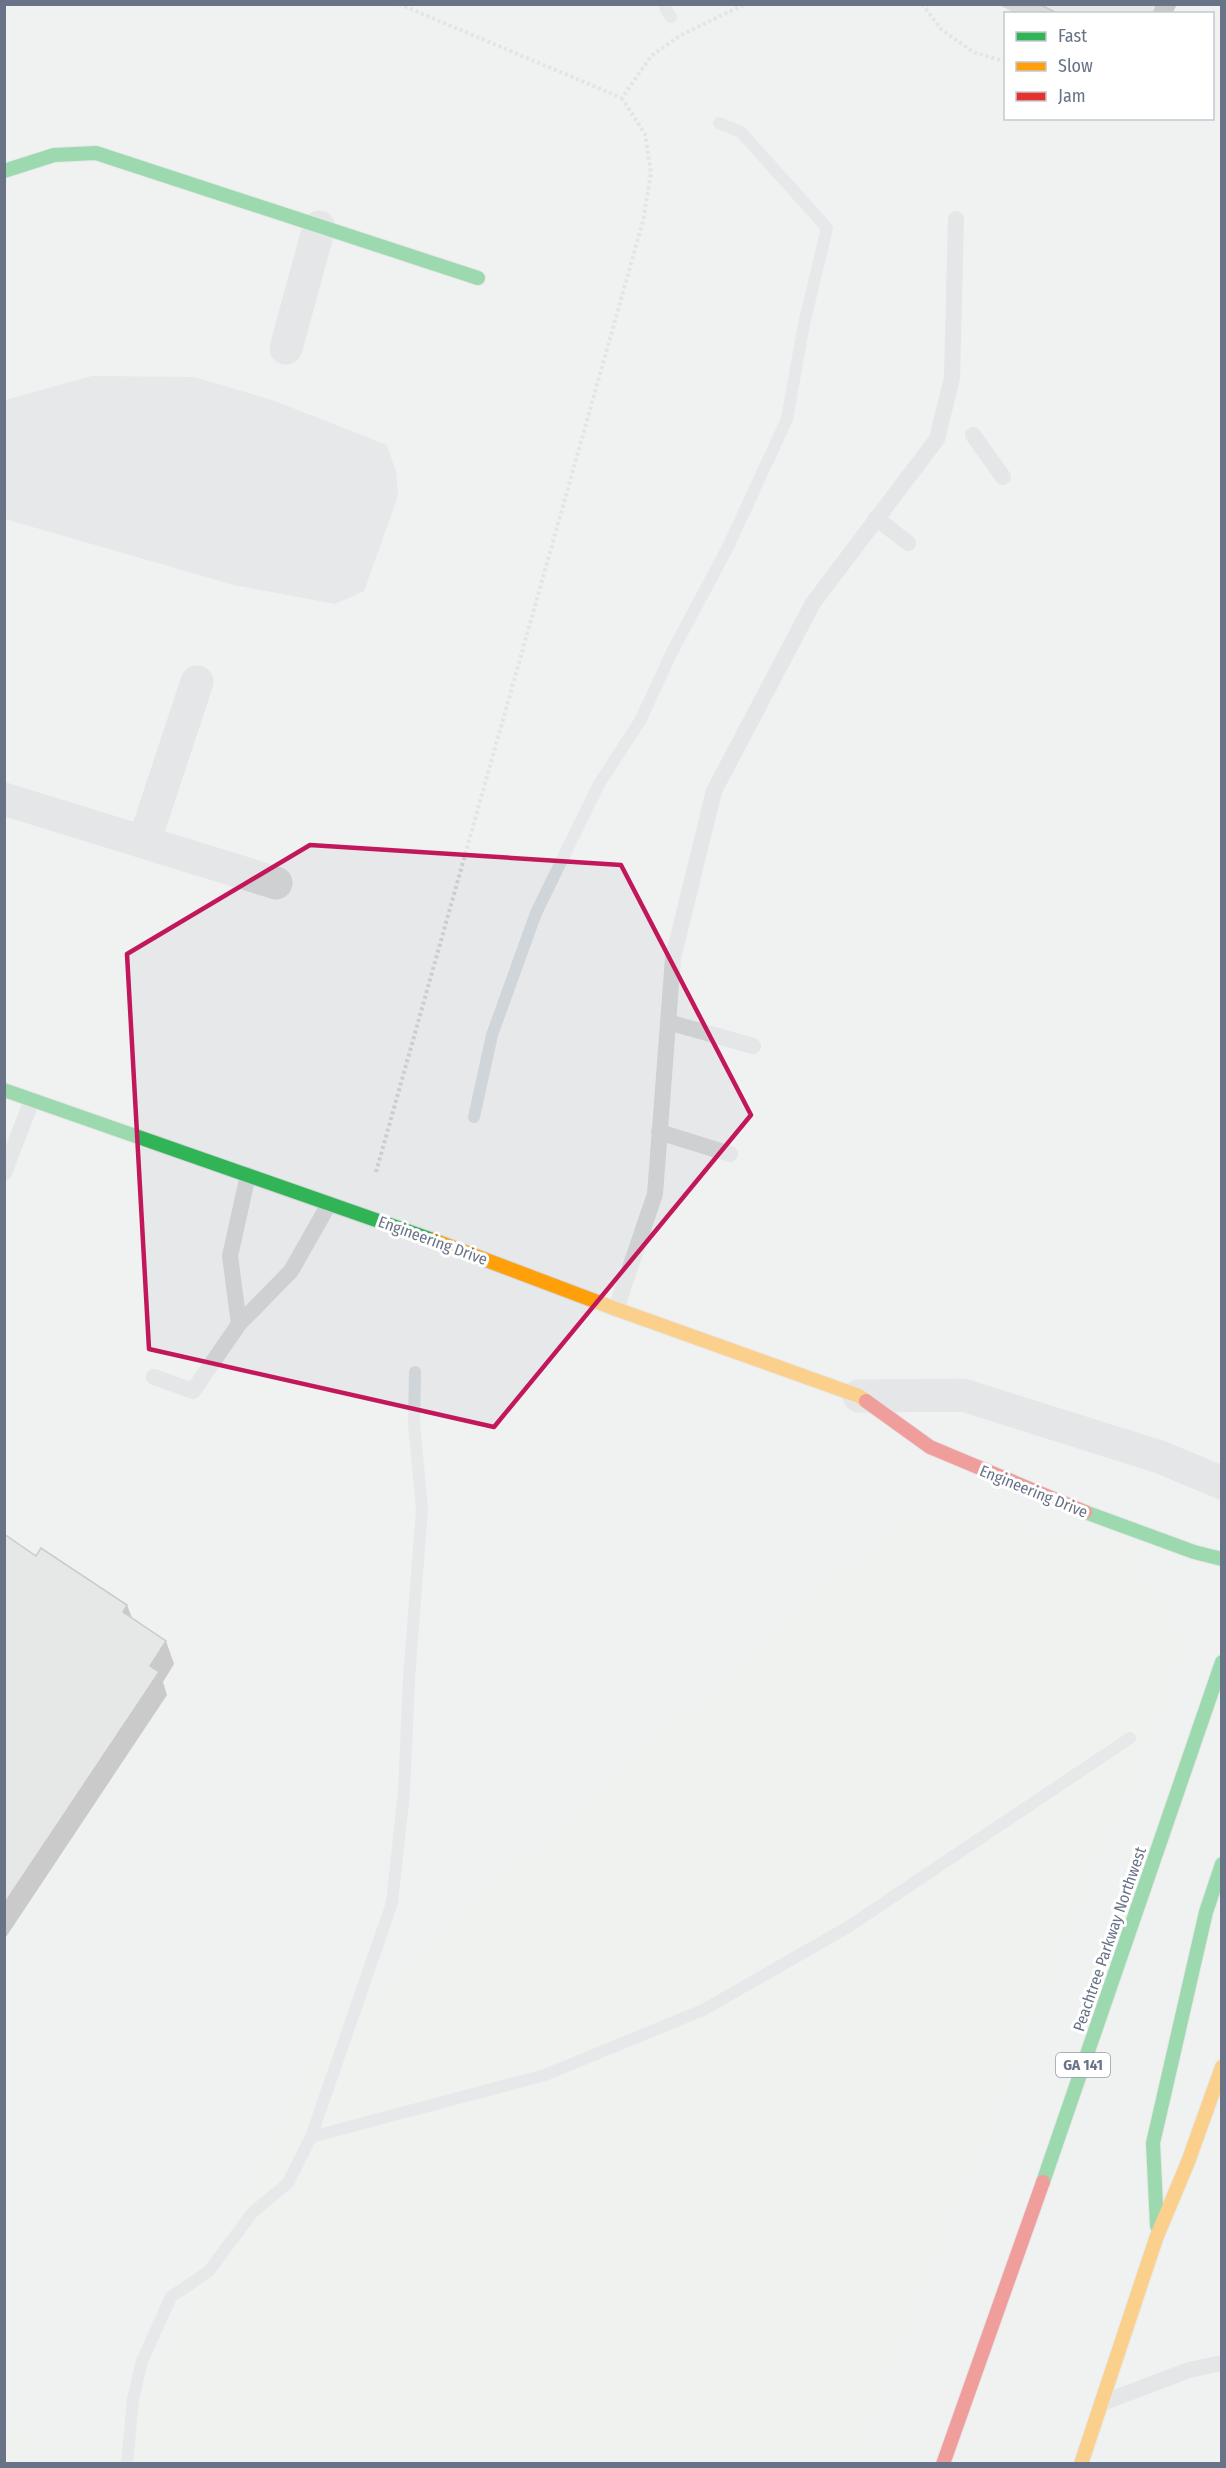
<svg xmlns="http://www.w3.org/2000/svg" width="1226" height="2468" font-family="'Fira Sans Condensed',sans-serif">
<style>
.built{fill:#e7e8e9;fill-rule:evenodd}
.green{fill:#e6eae5}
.water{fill:#d0d5da}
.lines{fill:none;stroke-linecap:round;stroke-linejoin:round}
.stream{stroke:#d0d5da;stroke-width:12}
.fast-casing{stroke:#d4d5d6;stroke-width:16}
.slow-casing{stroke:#d4d5d6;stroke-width:16}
.jam-casing{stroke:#d4d5d6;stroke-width:16}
.path{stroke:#cdcdce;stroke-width:4;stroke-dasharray:3 3;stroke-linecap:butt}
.lane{stroke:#cfd0d2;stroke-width:16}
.street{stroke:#cfd0d2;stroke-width:33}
.fast{stroke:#30b455;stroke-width:14}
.slow{stroke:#ff9f0a;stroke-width:14}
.jam{stroke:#e5322d;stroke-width:14}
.wall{fill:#b4b5b5}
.shaded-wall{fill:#929394}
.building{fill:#d1d2d3;stroke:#929394;stroke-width:1.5}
.marked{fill:none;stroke:#c2185b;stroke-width:4.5;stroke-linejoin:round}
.labels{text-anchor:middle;stroke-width:6;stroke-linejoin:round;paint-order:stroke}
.shield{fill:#fff;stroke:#959dab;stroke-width:1.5}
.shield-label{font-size:15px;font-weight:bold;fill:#687387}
.street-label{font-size:16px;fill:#687387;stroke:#fff}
</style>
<rect width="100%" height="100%" fill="#f7f7f7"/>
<!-- built -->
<path class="built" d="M5,5H1221V2463H5ZM1006,14H1212V118H1006Z"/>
<!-- green -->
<path class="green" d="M909,1512L1123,1538L1186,1647L852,2463L108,2464L321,2042Z
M4,2418H5L65,2463H5Z"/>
<!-- water -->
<path class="water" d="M92,376L194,377L272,400L387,445L396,472L398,496L364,591L335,604L234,585L5,519V400Z"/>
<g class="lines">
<!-- stream -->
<path class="stream" d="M665,8L671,17
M474,1117L492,1035L536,913L599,784L640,721L673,650L728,547L787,419L804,324L827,228L741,132L719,123
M311,2137L545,2075L703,2010L848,1927L1130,1738
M127,2464L133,2399L142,2361L171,2297L209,2271L252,2213L288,2183L311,2137L392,1903L404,1792L409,1679L422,1509L414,1424L415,1372"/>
<!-- fast casing -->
<g class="fast-casing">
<path id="fast" d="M4,171L54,155L96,153L478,278
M4,1090L433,1240
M1085,1512L1194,1552L1222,1559
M1043,2182L1222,1662
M1157,2226L1153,2143L1206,1912L1222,1864"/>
</g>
<!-- slow casing -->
<g class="slow-casing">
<path id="slow" d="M433,1240L616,1309L859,1396L866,1401
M1081,2464L1157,2236L1188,2162L1222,2067"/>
</g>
<!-- jam casing -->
<g class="jam-casing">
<path id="jam" d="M866,1401L930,1447L1085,1512
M943,2464L1043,2182"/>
</g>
<!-- path -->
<path class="path" d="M399,4L622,98L651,56L681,35L745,4
M922,4L941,29L973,52L1006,62
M376,1172L643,221L651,173L645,134L622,98"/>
<!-- lane -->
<path class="lane" d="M973,435L1003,477
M876,518L908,543
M668,1022L753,1046
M659,1132L730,1154
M4,1173L32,1100
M616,1309L655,1194L673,958L714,791L813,603L937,439L952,378L956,219
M239,1324L230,1256L248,1175
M154,1377L193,1391L239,1324L291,1271L329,1204
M1102,2403L1189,2370L1222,2363"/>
<!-- street -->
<path class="street" d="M286,348L319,227
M4,799L276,883
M144,842L197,682
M859,1396L963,1395L1160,1457L1222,1483"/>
<!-- fast -->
<use href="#fast" class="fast"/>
<!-- slow -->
<use href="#slow" class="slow"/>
<!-- jam -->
<use href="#jam" class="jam"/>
</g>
<!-- wall -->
<path class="wall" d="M997,4H1177L1172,14H1017Z"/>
<!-- shaded-wall -->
<path class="shaded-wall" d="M1157,4H1177L1172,14H1153Z
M127,1605L136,1628L123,1612Z
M166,1641L174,1664L163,1682L167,1695L4,1940V1904L150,1666Z"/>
<!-- building -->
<path class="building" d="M1039,4H1157L1153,14H1059Z
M4,1534L36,1556L41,1548L127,1605L123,1612L166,1641L150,1666L159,1672L4,1904Z"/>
<!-- marked area -->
<path d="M0 0H1226V2468H0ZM310,845L621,865L751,1115L494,1427L149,1349L127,954Z" fill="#f7f7f7" fill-opacity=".55" fill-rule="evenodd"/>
<path class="marked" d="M310,845L621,865L751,1115L494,1427L149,1349L127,954Z"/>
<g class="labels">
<!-- shield labels -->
<rect class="shield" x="1056" y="2053" width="54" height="24" rx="4.5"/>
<g class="shield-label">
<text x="1083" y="2070">GA 141</text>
</g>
<!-- street labels -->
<g class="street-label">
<text transform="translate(433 1240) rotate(20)" y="6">Engineering Drive</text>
<text transform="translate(1034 1491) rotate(22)" y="6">Engineering Drive</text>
<text transform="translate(1109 1939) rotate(-71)" y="6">Peachtree Parkway Northwest</text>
</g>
</g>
<!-- border -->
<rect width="1226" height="2468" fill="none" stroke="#687387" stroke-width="12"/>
<!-- legend -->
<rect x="1004" y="12" width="210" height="108" fill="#ffffff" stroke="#c3c7cf" stroke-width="1.5"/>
<rect x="1016" y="32" width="30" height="9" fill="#30b455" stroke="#c3c7cf" stroke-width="1.5"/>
<text x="1058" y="42" font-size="18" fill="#687387">Fast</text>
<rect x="1016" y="62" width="30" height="9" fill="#ff9f0a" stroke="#c3c7cf" stroke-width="1.5"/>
<text x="1058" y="72" font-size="18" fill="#687387">Slow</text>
<rect x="1016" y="92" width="30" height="9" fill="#e5322d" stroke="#c3c7cf" stroke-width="1.5"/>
<text x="1058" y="102" font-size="18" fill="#687387">Jam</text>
</svg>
